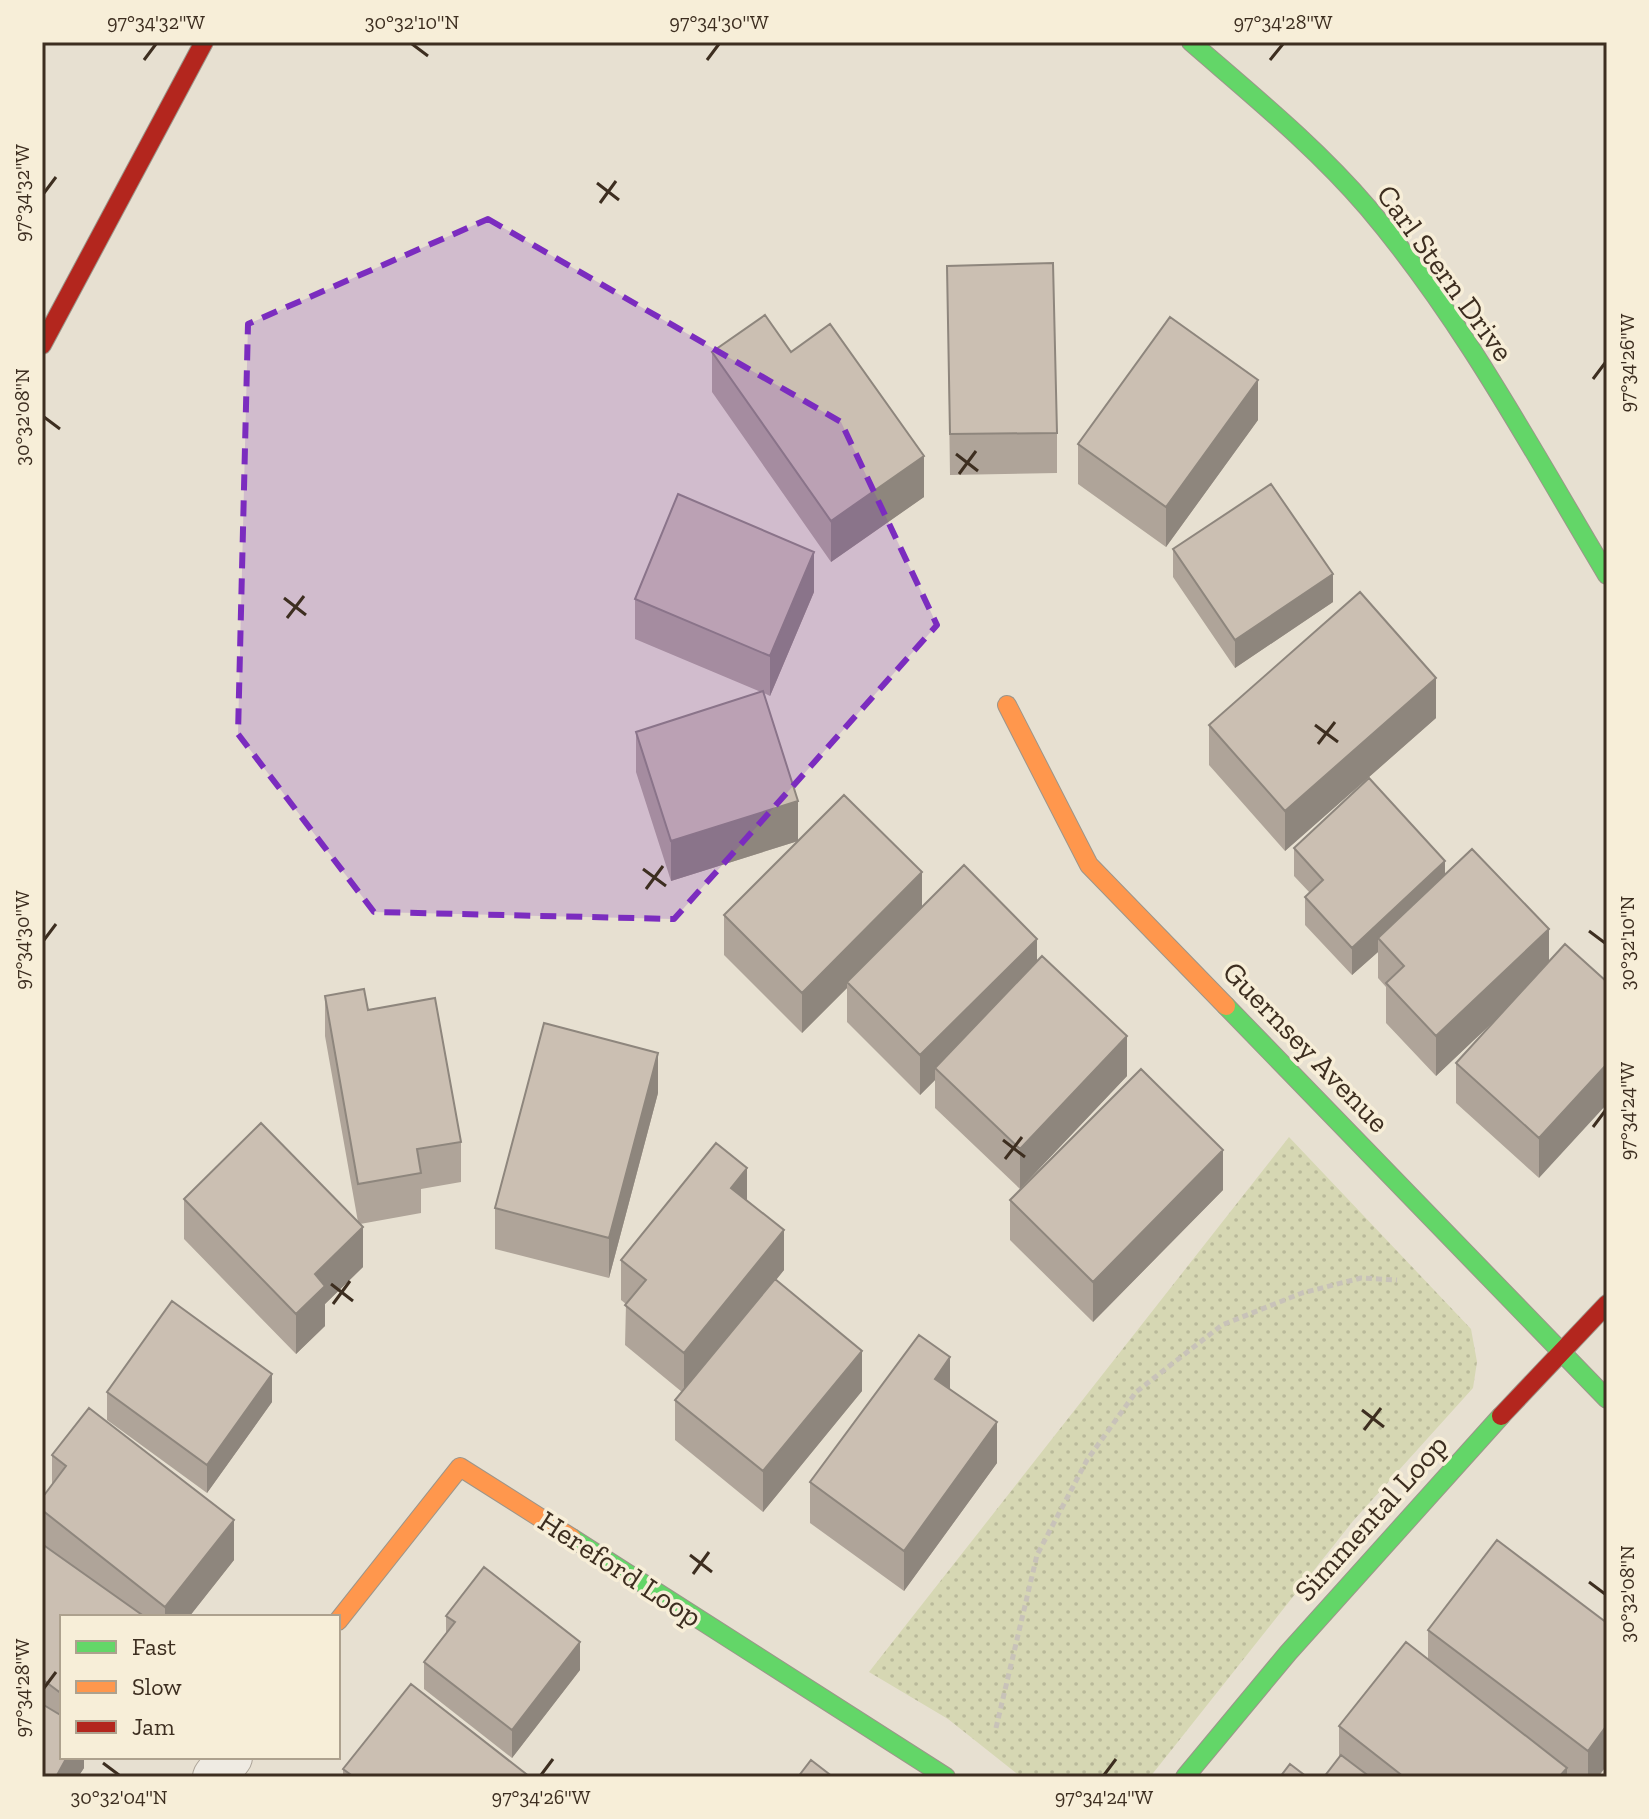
<svg xmlns="http://www.w3.org/2000/svg" width="1649" height="1819" font-family="'Zilla Slab',serif">
<style>
.grass{fill:url(#grass-dots)}
.lines{fill:none;stroke-linecap:round;stroke-linejoin:round}
.street-casing{stroke:#ada599;stroke-width:46}
.fast-casing{stroke:#9c958a;stroke-width:20}
.slow-casing{stroke:#9c958a;stroke-width:20}
.jam-casing{stroke:#9c958a;stroke-width:20}
.path{stroke:#c8c2b9;stroke-width:5;stroke-dasharray:6 4;stroke-linecap:butt}
.street{stroke:#efebe3;stroke-width:44}
.fast{stroke:#63d668;stroke-width:18}
.slow{stroke:#ff974d;stroke-width:18}
.jam{stroke:#b3261e;stroke-width:18}
.wall{fill:#afa499}
.shaded-wall{fill:#8e867d}
.building{fill:#cbbfb2;stroke:#8e867d;stroke-width:2}
.marked{fill:#7b2cbf;fill-opacity:0.2;stroke:#7b2cbf;stroke-width:6;stroke-dasharray:16 10;stroke-linejoin:round}
.ticks{fill:none;stroke:#3d2e20;stroke-width:3}
.labels{text-anchor:middle;stroke-width:7;stroke-linejoin:round;paint-order:stroke}
.street-label{font-size:30px;fill:#3d2e20;stroke:#f7eed8}
.neatline{fill:none;stroke:#3d2e20;stroke-width:3}
.ticks-label{font-size:20px;text-anchor:middle;fill:#3d2e20}
</style>
<defs>
<pattern id="grass-dots" width="8" height="8" patternUnits="userSpaceOnUse" patternTransform="scale(2)"><rect width="8" height="8" fill="#d6d7b3"/><path d="M2 2h.1M6 6h.1" fill="none" stroke="#b9b99a" stroke-width="1.8" stroke-linecap="round"/></pattern>
</defs>
<rect width="100%" height="100%" fill="#e7e0d1"/>
<!-- grass -->
<path class="grass" d="M1289,1137L1471,1329L1477,1362L1473,1388L1353,1521L1150,1777H1021L948,1719L869,1672Z"/>
<g class="lines">
<!-- street casing -->
<g class="street-casing">
<path id="street" d="M215,1777L230,1757"/>
</g>
<!-- fast casing -->
<g class="fast-casing">
<path id="fast" d="M1191,42C1252,95 1316,147 1368,208C1463,320 1532,450 1607,575
M1226,1006L1607,1399
M572,1538L946,1777
M1185,1777L1288,1653L1501,1416"/>
</g>
<!-- slow casing -->
<g class="slow-casing">
<path id="slow" d="M1007,705L1089,865L1226,1006
M338,1621L460,1467L572,1538"/>
</g>
<!-- jam casing -->
<g class="jam-casing">
<path id="jam" d="M42,345L204,42
M1501,1416L1607,1304"/>
</g>
<!-- path -->
<path class="path" d="M996,1728L1037,1555L1087,1460L1136,1392L1222,1325L1302,1293L1361,1278L1397,1280"/>
<!-- street -->
<use href="#street" class="street"/>
<!-- fast -->
<use href="#fast" class="fast"/>
<!-- slow -->
<use href="#slow" class="slow"/>
<!-- jam -->
<use href="#jam" class="jam"/>
</g>
<!-- wall -->
<path class="wall" d="M947,266L1057,433V473L950,475Z
M712,352H791L924,497L831,562L712,392Z
M1258,420L1166,547L1078,484V444Z
M1173,549L1333,602L1235,668L1173,577Z
M814,592L770,696L764,693L798,841L671,881L636,772V732L761,692L635,639V599Z
M1436,718L1285,851L1209,765V725Z
M1294,848L1445,874L1549,929L1539,1178L1456,1103V1063L1497,1018L1436,1076L1386,1023V987L1378,978V952L1352,975L1305,925V897L1310,893L1294,876Z
M922,908L1037,961L1127,1076L1020,1189L935,1108V1080L920,1095L847,1022V988L802,1033L724,955V915Z
M325,996L368,1010L461,1142V1182L421,1189V1213L360,1224L363,1267L325,1304V1326L296,1354L184,1239V1199L358,1222L325,1036Z
M658,1093L609,1278L495,1249V1208Z
M1223,1190L1093,1322L1010,1240V1200Z
M747,1202L784,1270L776,1280L862,1391L763,1512L675,1440V1400L682,1392L625,1345L626,1304L621,1300V1260Z
M950,1389L997,1463L904,1591L810,1523V1482Z
M107,1392L272,1402L207,1493L107,1420Z
M52,1455L234,1560L189,1617H62V1757H84V1768L78,1777H42V1498L52,1485Z
M446,1616L580,1670L512,1758L424,1689V1662L446,1633Z
M1428,1630L1607,1765L1598,1777H1569L1567,1775V1777H1324L1339,1757V1726L1428,1660Z
M343,1769L530,1777H343Z"/>
<!-- shaded-wall -->
<path class="shaded-wall" d="M1258,380V420L1166,547V507Z
M924,456V497L831,562V521Z
M814,552V592L770,696V656Z
M1333,574V602L1235,668V640Z
M1436,678V718L1285,851V811Z
M798,801V841L671,881V841Z
M1445,861V889L1378,938V952L1352,975V948Z
M922,872V912L847,982V988L802,1033V993Z
M1549,929V969L1436,1076V1036Z
M1037,939V979L935,1068V1080L920,1095V1055Z
M1127,1036V1076L1020,1189V1149Z
M658,1053V1093L609,1278V1238Z
M1607,1064V1104L1539,1178V1138Z
M1223,1150V1190L1093,1322V1282Z
M747,1168V1208L731,1188Z
M363,1227V1267L325,1304V1326L296,1354V1314L315,1274Z
M784,1230V1270L684,1393V1353Z
M862,1351V1391L763,1512V1471Z
M950,1357V1397L935,1379Z
M272,1374V1402L207,1493V1465Z
M997,1422V1463L904,1591V1551Z
M234,1520V1560L189,1617H165V1607Z
M580,1642V1670L512,1758V1730Z
M1607,1725V1765L1598,1777H1588V1751Z
M67,1757H84V1768L78,1777H56Z
M1567,1768V1777H1559Z"/>
<!-- building -->
<path class="building" d="M1053,263L1057,433L950,434L947,266Z
M765,315L791,352L830,324L924,456L831,521L712,352Z
M1170,317L1258,380L1166,507L1078,444Z
M1271,484L1333,574L1235,640L1173,549Z
M678,494L814,552L770,656L635,599Z
M1360,592L1436,678L1285,811L1209,725Z
M763,691L798,801L671,841L636,732Z
M1369,778L1445,861L1352,948L1305,897L1323,880L1294,848Z
M844,795L922,872L802,993L724,915Z
M1472,849L1549,929L1436,1036L1386,983L1404,966L1378,938Z
M964,865L1037,939L920,1055L847,982Z
M1565,944L1607,982V1064L1539,1138L1456,1063Z
M1042,956L1127,1036L1020,1149L935,1068Z
M364,989L368,1010L435,998L461,1142L417,1149L421,1173L358,1184L325,996Z
M544,1023L658,1053L609,1238L495,1208Z
M1141,1069L1223,1150L1093,1282L1010,1200Z
M261,1123L363,1227L315,1274L325,1286L296,1314L184,1199Z
M716,1143L747,1168L731,1188L784,1230L684,1353L625,1305L646,1280L621,1260Z
M775,1279L862,1351L763,1471L675,1400Z
M172,1301L272,1374L207,1465L107,1392Z
M919,1335L950,1357L935,1379L997,1422L904,1551L810,1482Z
M89,1408L234,1520L165,1607L42,1510V1498L66,1466L52,1455Z
M1497,1540L1607,1623V1725L1588,1751L1428,1630Z
M42,1544L145,1617H62V1694L42,1679Z
M484,1567L580,1642L512,1730L424,1662L455,1622L446,1616Z
M1406,1642L1567,1768L1559,1777H1404L1339,1726Z
M411,1684L530,1777H354L343,1769Z
M42,1704L62,1716V1757H67L56,1777H42Z
M1341,1755L1370,1777H1324Z
M811,1760L833,1777H798Z
M1290,1764L1307,1777H1280Z"/>
<!-- marked area -->
<path class="marked" d="M488,219L841,422L937,625L674,919L374,912L238,734L248,324Z"/>
<!-- ticks -->
<path class="ticks" d="M412,44L428,56M144,60L156,44M707,60L719,44M1270,60L1283,44M597,183L619,200M44,193L56,177M600,203L616,181M1593,379L1605,363M44,417L60,429M956,454L978,471M959,474L976,451M284,598L306,615M287,618L304,596M1315,725L1338,742M1318,744L1335,722M643,869L666,886M646,889L663,866M1589,931L1605,943M44,940L56,924M1593,1127L1605,1111M1003,1140L1025,1157M1005,1159L1022,1137M331,1284L353,1301M333,1304L350,1281M1362,1410L1384,1427M1364,1430L1381,1408M690,1555L712,1572M693,1574L709,1552M1589,1582L1605,1594M44,1688L56,1672M103,1763L119,1775M541,1775L553,1759M1104,1775L1116,1759"/>
<g class="labels">
<!-- street labels -->
<g class="street-label">
<text transform="translate(1445 273) rotate(54)" y="10">Carl Stern Drive</text>
<text transform="translate(1306 1047) rotate(46)" y="10">Guernsey Avenue</text>
<text transform="translate(1371 1518) rotate(-48)" y="10">Simmental Loop</text>
<text transform="translate(620 1569) rotate(33)" y="10">Hereford Loop</text>
</g>
</g>
<!-- border -->
<rect width="1649" height="1819" fill="none" stroke="#f7eed8" stroke-width="88"/>
<!-- legend -->
<rect x="60" y="1615" width="280" height="144" fill="#f7eed8" stroke="#ada18e" stroke-width="2"/>
<rect x="76" y="1641" width="40" height="12" fill="#63d668" stroke="#ada18e" stroke-width="2"/>
<text x="132" y="1655" font-size="24" fill="#3d2e20">Fast</text>
<rect x="76" y="1681" width="40" height="12" fill="#ff974d" stroke="#ada18e" stroke-width="2"/>
<text x="132" y="1695" font-size="24" fill="#3d2e20">Slow</text>
<rect x="76" y="1721" width="40" height="12" fill="#b3261e" stroke="#ada18e" stroke-width="2"/>
<text x="132" y="1735" font-size="24" fill="#3d2e20">Jam</text>
<rect x="44" y="44" width="1561" height="1731" class="neatline"/>
<g class="ticks-label">
<text x="156" y="29">97°34'32"W</text>
<text x="412" y="29">30°32'10"N</text>
<text x="719" y="29">97°34'30"W</text>
<text x="1283" y="29">97°34'28"W</text>
<text transform="translate(22 193) rotate(-90)" y="7">97°34'32"W</text>
<text transform="translate(1627 363) rotate(-90)" y="7">97°34'26"W</text>
<text transform="translate(22 417) rotate(-90)" y="7">30°32'08"N</text>
<text transform="translate(22 940) rotate(-90)" y="7">97°34'30"W</text>
<text transform="translate(1627 943) rotate(-90)" y="7">30°32'10"N</text>
<text transform="translate(1627 1111) rotate(-90)" y="7">97°34'24"W</text>
<text transform="translate(1627 1594) rotate(-90)" y="7">30°32'08"N</text>
<text transform="translate(22 1688) rotate(-90)" y="7">97°34'28"W</text>
<text x="119" y="1804">30°32'04"N</text>
<text x="541" y="1804">97°34'26"W</text>
<text x="1104" y="1804">97°34'24"W</text>
</g>
</svg>
